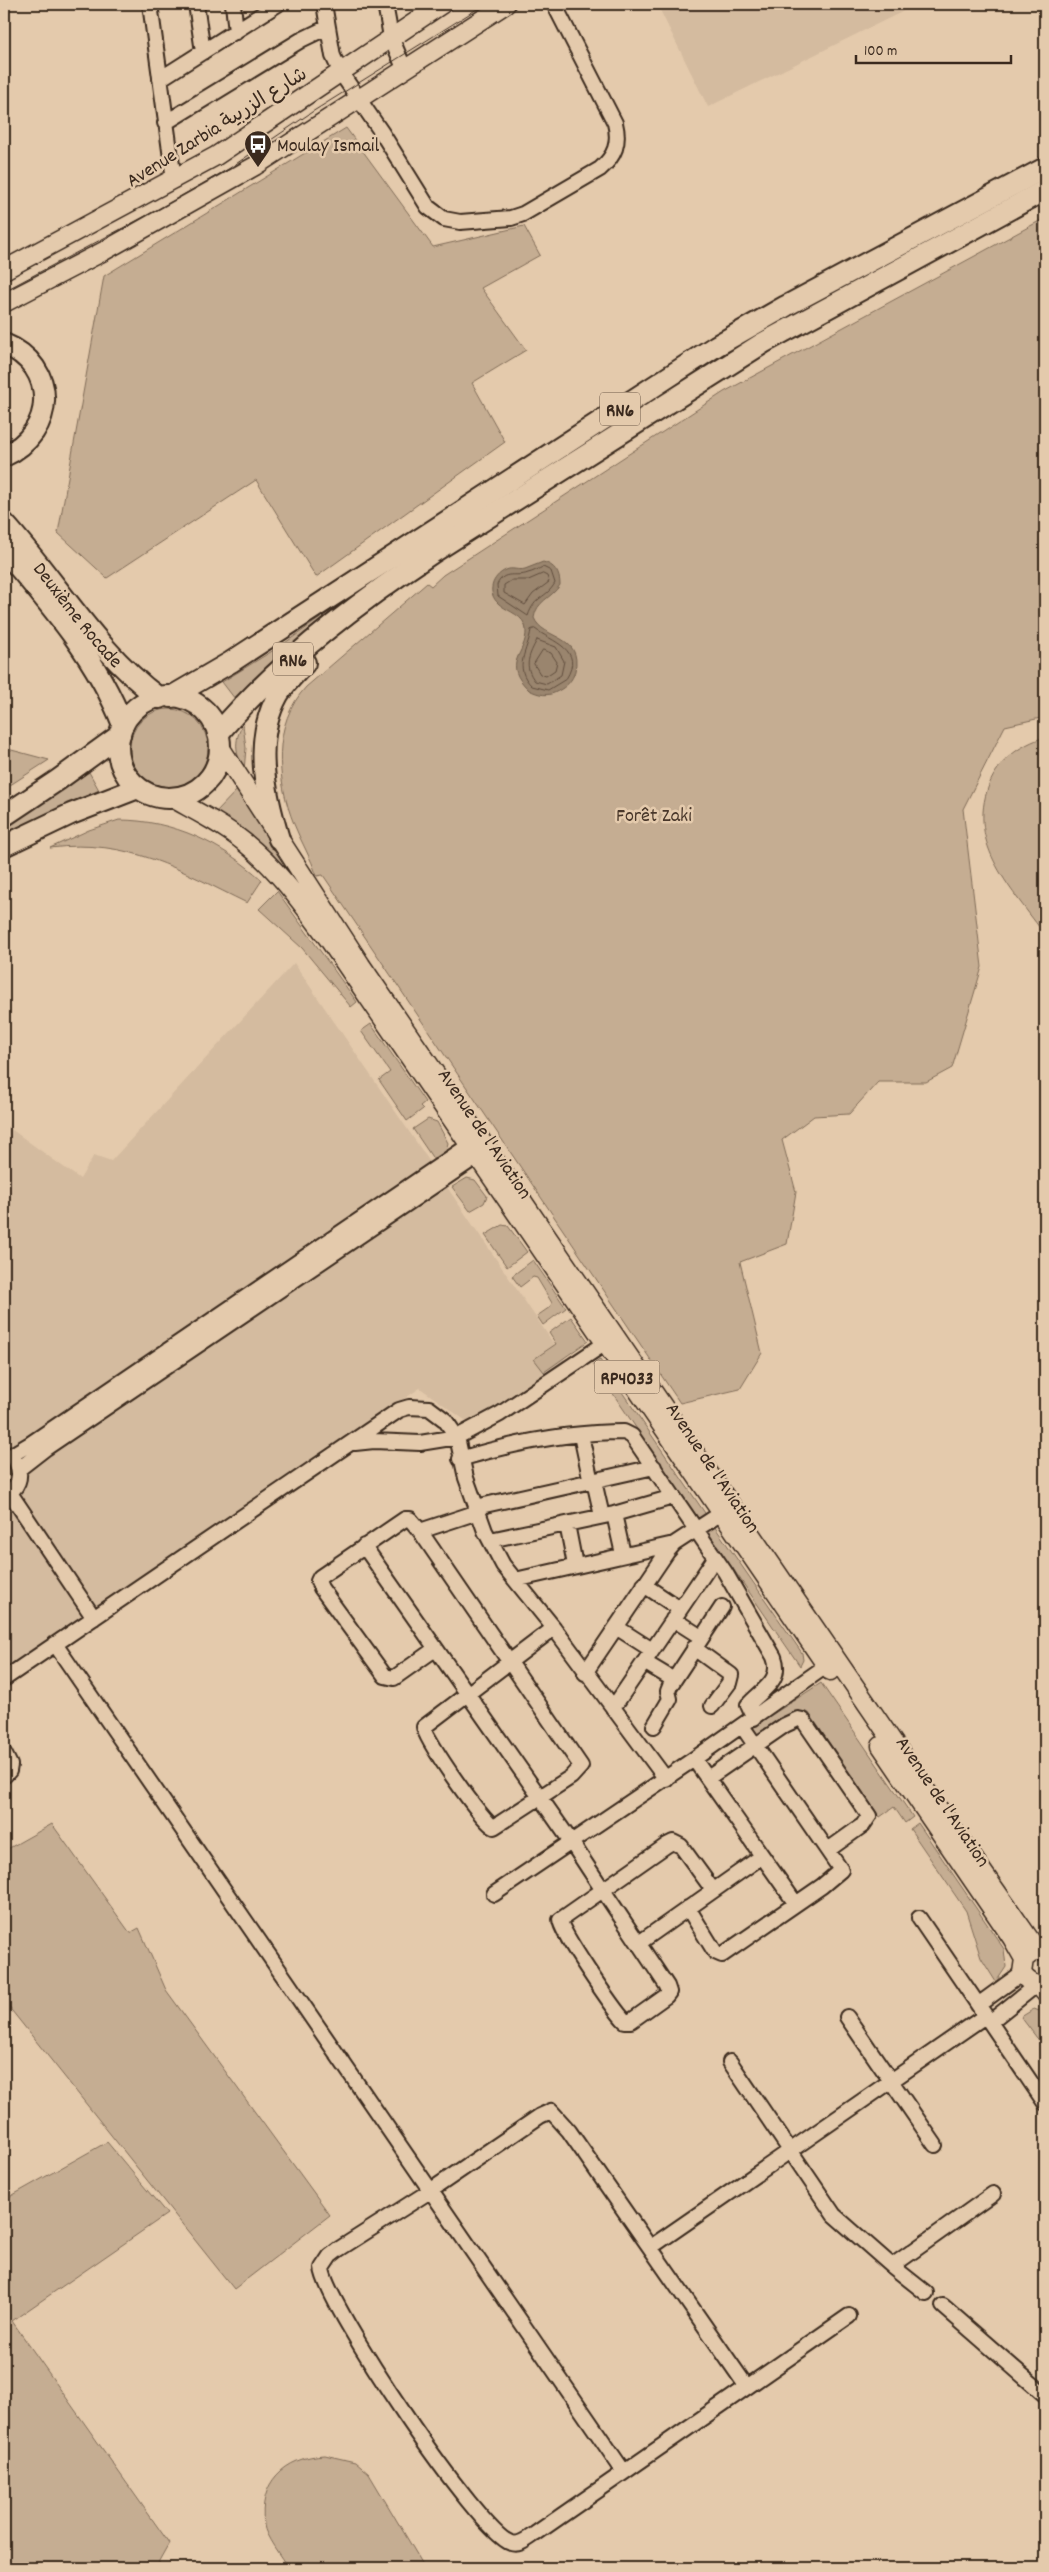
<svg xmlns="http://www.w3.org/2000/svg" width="1049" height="2572" font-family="Dekko,'Playpen Sans Arabic',sans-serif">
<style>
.built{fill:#d4bb9f}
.green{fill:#c5ad92;stroke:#806c58}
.water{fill:#9a856e;stroke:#74614e}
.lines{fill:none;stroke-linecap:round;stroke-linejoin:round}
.shore{stroke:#614e3e;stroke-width:1}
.minor-casing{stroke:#3b2a1e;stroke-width:18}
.major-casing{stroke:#3b2a1e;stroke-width:21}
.highway-casing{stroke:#3b2a1e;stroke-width:24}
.minor{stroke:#e4caac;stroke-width:14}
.major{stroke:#e4caac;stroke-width:18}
.highway{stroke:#e4caac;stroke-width:20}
.tram{stroke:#3b2a1e;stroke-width:1}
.labels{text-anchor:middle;stroke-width:5;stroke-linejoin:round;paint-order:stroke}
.shield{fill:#e4caac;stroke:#6e5a49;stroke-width:1}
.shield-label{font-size:19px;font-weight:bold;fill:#3b2a1e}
.street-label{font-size:20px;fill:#3b2a1e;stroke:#e4caac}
.poi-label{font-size:20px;fill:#3b2a1e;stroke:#e4caac;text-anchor:start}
.park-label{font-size:20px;fill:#49372a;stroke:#e4caac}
</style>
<rect width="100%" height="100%" fill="#e4caac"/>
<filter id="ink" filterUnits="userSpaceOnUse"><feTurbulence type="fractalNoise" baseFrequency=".02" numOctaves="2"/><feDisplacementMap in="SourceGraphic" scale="10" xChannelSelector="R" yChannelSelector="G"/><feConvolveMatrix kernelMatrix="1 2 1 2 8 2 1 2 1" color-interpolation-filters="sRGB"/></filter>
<g filter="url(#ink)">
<!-- built -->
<path class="built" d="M657,4H918L708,107Z
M294,963L565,1360L469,1423L420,1388L4,1670V1124L80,1179L94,1155L111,1161Z"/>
<!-- green -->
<path class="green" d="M346,128L433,247L524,226L540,255L481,288L526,350L472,383L505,442L316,577L256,480L107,578L58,533L104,276Z
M1045,218V717L1005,726L963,809L982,967L952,1068L926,1082H878L849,1114L814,1116L782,1140L796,1192L787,1244L740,1262L762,1353L740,1389L680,1403L323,875L317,876C311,858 301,842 294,824C276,779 272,724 306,687L427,583L431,586L443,575L724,392Z
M356,593L358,595L235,699L222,682L282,645Z
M130 748a39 39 0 1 1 78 0a39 39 0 1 1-78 0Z
M243,725L246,748L244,771C236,756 233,740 243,725Z
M1045,737V935C1013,890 966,845 989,785C999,760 1020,745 1045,737Z
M4,748L49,760L4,789Z
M89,772L99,790L4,835V827Z
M238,789L317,907L269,852L215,813Z
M119,820C173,820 223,844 262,880L247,903C179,870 130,838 50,848L89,830Z
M277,891L357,1002L351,1007L302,948L259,909Z
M371,1024L425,1102L420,1106L423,1109L407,1121L379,1080L390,1072L361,1031Z
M428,1119L437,1122L448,1143L446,1151L434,1160L413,1129Z
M467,1178L475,1180L487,1196L484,1203L470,1211L452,1187Z
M502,1225L508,1226L527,1252L507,1267L485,1235Z
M533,1260L566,1308L543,1325L537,1316L550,1307L552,1303L537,1278L533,1277L520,1287L512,1276Z
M571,1317L588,1341L544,1372L534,1359L556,1344L549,1333Z
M600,1360L707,1516L699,1521L593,1364Z
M712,1523L802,1653L803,1660L800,1666L705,1528Z
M821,1683L913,1817L905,1823L894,1807L880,1817L809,1713C793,1708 771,1731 757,1740L750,1729Z
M918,1823L1004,1949L1006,1967L996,1982L981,1958L966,1911L910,1829Z
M52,1824L130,1933L139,1928L166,1990L330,2215L234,2289L4,2001V1851Z
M1034,2009L1045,2013V2046L1037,2038L1021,2017Z
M107,2142L167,2214L12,2321L169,2543L155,2568H4V2200Z
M325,2455L355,2462L369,2474L425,2568H288C282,2558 265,2536 264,2525C258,2483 284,2457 325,2455Z"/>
<!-- water -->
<path class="water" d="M543,562C555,565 560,573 560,585C552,598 536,601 534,618C543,640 583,634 575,671C573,680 566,687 558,691C548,697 539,695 529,690C500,662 527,655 526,630C525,615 508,612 499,604C486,593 492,576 506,570C512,567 518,571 525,569C531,567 537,564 543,562Z"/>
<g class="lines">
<!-- shore -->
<path class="shore" d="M543,567L551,571L555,583C546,599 535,595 528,616L498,596L497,585C504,569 516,578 528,573C533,572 538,569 543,567Z
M543,574L547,576L549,582L533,594L525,605L504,593V585L512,580H528Z
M535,629C552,642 585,649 566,679L548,690L532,686C512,667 528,651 531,630Z
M537,640L556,647L564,661L561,675L547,684L535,681C523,666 529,655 537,640Z
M543,650L551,653L557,662L555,670L546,676L540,674L534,664Z"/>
<!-- minor casing -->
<g class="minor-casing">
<path id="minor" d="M150,4L174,180
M196,4L203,52
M233,4L236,32
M324,4L333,56L341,73L382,133L428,207L444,219L460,222L511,218L523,214L600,169C615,156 620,143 615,123L554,4
M385,4L391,37L404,68
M160,79L278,4
M165,123L301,40L328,27
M581,1435L591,1482
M355,1443L374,1441L420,1443L457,1437L500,1414L604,1344
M10,1456L30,1444L477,1140
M460,1459C513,1443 569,1432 624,1432L632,1436L725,1572L774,1657C783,1681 761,1690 748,1705L754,1718
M19,1469L46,1448L485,1151
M594,1481L602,1516
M10,1493L94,1618
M4,1496C18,1489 23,1477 16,1462
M476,1507L654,1467
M614,1514L623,1554
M567,1524L575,1565
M420,1531L478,1512
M490,1540L614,1514L673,1497
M364,1546L572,1843C603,1891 636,1939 667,1986L669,1992L666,1996L631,2021H625C615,2011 558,1928 560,1920L667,1845L673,1842L681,1846L713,1890
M515,1580L674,1544
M644,1585L680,1609
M673,1619L701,1637
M616,1627L652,1650
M55,1644L624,2472
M694,1648L731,1675L729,1683L712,1706
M435,1649L394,1678L385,1676L321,1588L318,1581L320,1577L405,1519H410L420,1531L581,1766L571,1777L494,1827C484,1824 424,1738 424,1727L554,1628
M644,1662L674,1680
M585,1673L667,1552L674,1544L720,1514
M4,1679L399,1410L409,1407L429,1408L445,1420L457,1437L466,1478L485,1531L503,1565L554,1628L666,1779
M613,1708L715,1558
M654,1726L670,1699L668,1691L670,1686L722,1607
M4,1753L10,1765L9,1771L4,1776
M694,1759L796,1904
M708,1778L785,1725L798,1719L803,1720L869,1816L863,1825L828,1850
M494,1894L694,1759L826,1666
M688,1908L715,1952L722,1955L822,1886L841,1870L742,1726
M919,1918L1045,2103
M639,1943L761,1857
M978,2005L1022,1973
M847,2017L935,2145
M990,2022L1035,1986
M730,2062L834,2215L892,2266L993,2194
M551,2111L569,2131L747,2387L535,2534C528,2538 520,2546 511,2543C479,2534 325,2304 322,2268L330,2256L339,2249L430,2191L540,2116Z
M651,2247L985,2016
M892,2266L926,2293
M943,2306L1045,2395
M747,2387L849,2316"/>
</g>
<!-- major casing -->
<g class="major-casing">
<path id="major" d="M4,270L216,156L442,4
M4,303L104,251L255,166L506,4
M220,747L361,965L943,1815L1038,1951L1045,1952
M172,798C197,812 222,824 244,842C278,869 303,905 329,940L830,1671
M881,1746L1012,1938L1024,1959
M1033,1952L1024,1959L1022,1973C1028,1985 1039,1983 1045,1993"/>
</g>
<!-- highway casing -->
<g class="highway-casing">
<g id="highway">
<path d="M4,344C59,366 56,433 4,456"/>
<path id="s1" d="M4,523C56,580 96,652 159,698"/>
<path d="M4,550C50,604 97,658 123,725"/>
<circle cx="169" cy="747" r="51"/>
<path d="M171,697L231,662L716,346L786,306L1045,168"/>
<path d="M218,734C275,665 360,601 435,551L763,343L1045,190"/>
<path d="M4,816L58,780L120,735"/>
<path d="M279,839C265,793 253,740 278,695C285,683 296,673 305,663"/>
<path d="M4,846L71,814L138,788"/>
</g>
</g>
<!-- minor -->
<use href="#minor" class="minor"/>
<!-- major -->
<use href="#major" class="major"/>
<!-- highway -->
<use href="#highway" class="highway"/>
<!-- tram -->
<path class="tram" d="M4,291L157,210L230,168L312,112L485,4"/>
</g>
</g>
<!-- icons -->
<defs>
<g id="bus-pin" transform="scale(1.4375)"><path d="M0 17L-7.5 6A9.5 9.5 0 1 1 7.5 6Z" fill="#3b2a1e" stroke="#e4caac"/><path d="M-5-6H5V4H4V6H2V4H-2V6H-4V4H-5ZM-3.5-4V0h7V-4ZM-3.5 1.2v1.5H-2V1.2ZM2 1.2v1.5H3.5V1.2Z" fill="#fff"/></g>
</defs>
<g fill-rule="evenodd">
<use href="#bus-pin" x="258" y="144"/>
</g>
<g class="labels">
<!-- shield labels -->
<g class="shield">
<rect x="600" y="392.5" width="40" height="33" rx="4"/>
<rect x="273" y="642.5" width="40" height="33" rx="4"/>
<rect x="594.5" y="1360.5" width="65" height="33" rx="4"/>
</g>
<g class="shield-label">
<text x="620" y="416">RN6</text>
<text x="293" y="666">RN6</text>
<text x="627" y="1384">RP4033</text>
</g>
<!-- street labels -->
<g class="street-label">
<text transform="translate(216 126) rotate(-32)" y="7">Avenue Zarbia شارع الزربية</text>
<text dy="7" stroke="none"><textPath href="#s1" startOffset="118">Deuxième Rocade</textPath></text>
<text transform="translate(486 1133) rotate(56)" y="7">Avenue de l'Aviation</text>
<text transform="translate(714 1467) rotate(56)" y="7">Avenue de l'Aviation</text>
<text transform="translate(944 1801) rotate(56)" y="7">Avenue de l'Aviation</text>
</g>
<!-- poi labels -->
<g class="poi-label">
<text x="277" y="151">Moulay Ismail</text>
</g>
<!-- park labels -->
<g class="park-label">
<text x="654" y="821">Forêt Zaki</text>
</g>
</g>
<!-- margin -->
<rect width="1049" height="2572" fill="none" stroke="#e4caac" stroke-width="20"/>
<rect x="10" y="10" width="1029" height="2552" fill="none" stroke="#3b2a1e" stroke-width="2" filter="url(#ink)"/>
<!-- scale -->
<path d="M856 55v8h155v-8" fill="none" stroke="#3b2a1e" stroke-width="2.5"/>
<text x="864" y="55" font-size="15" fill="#3b2a1e" stroke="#e4caac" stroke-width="4" paint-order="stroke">100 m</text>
</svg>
